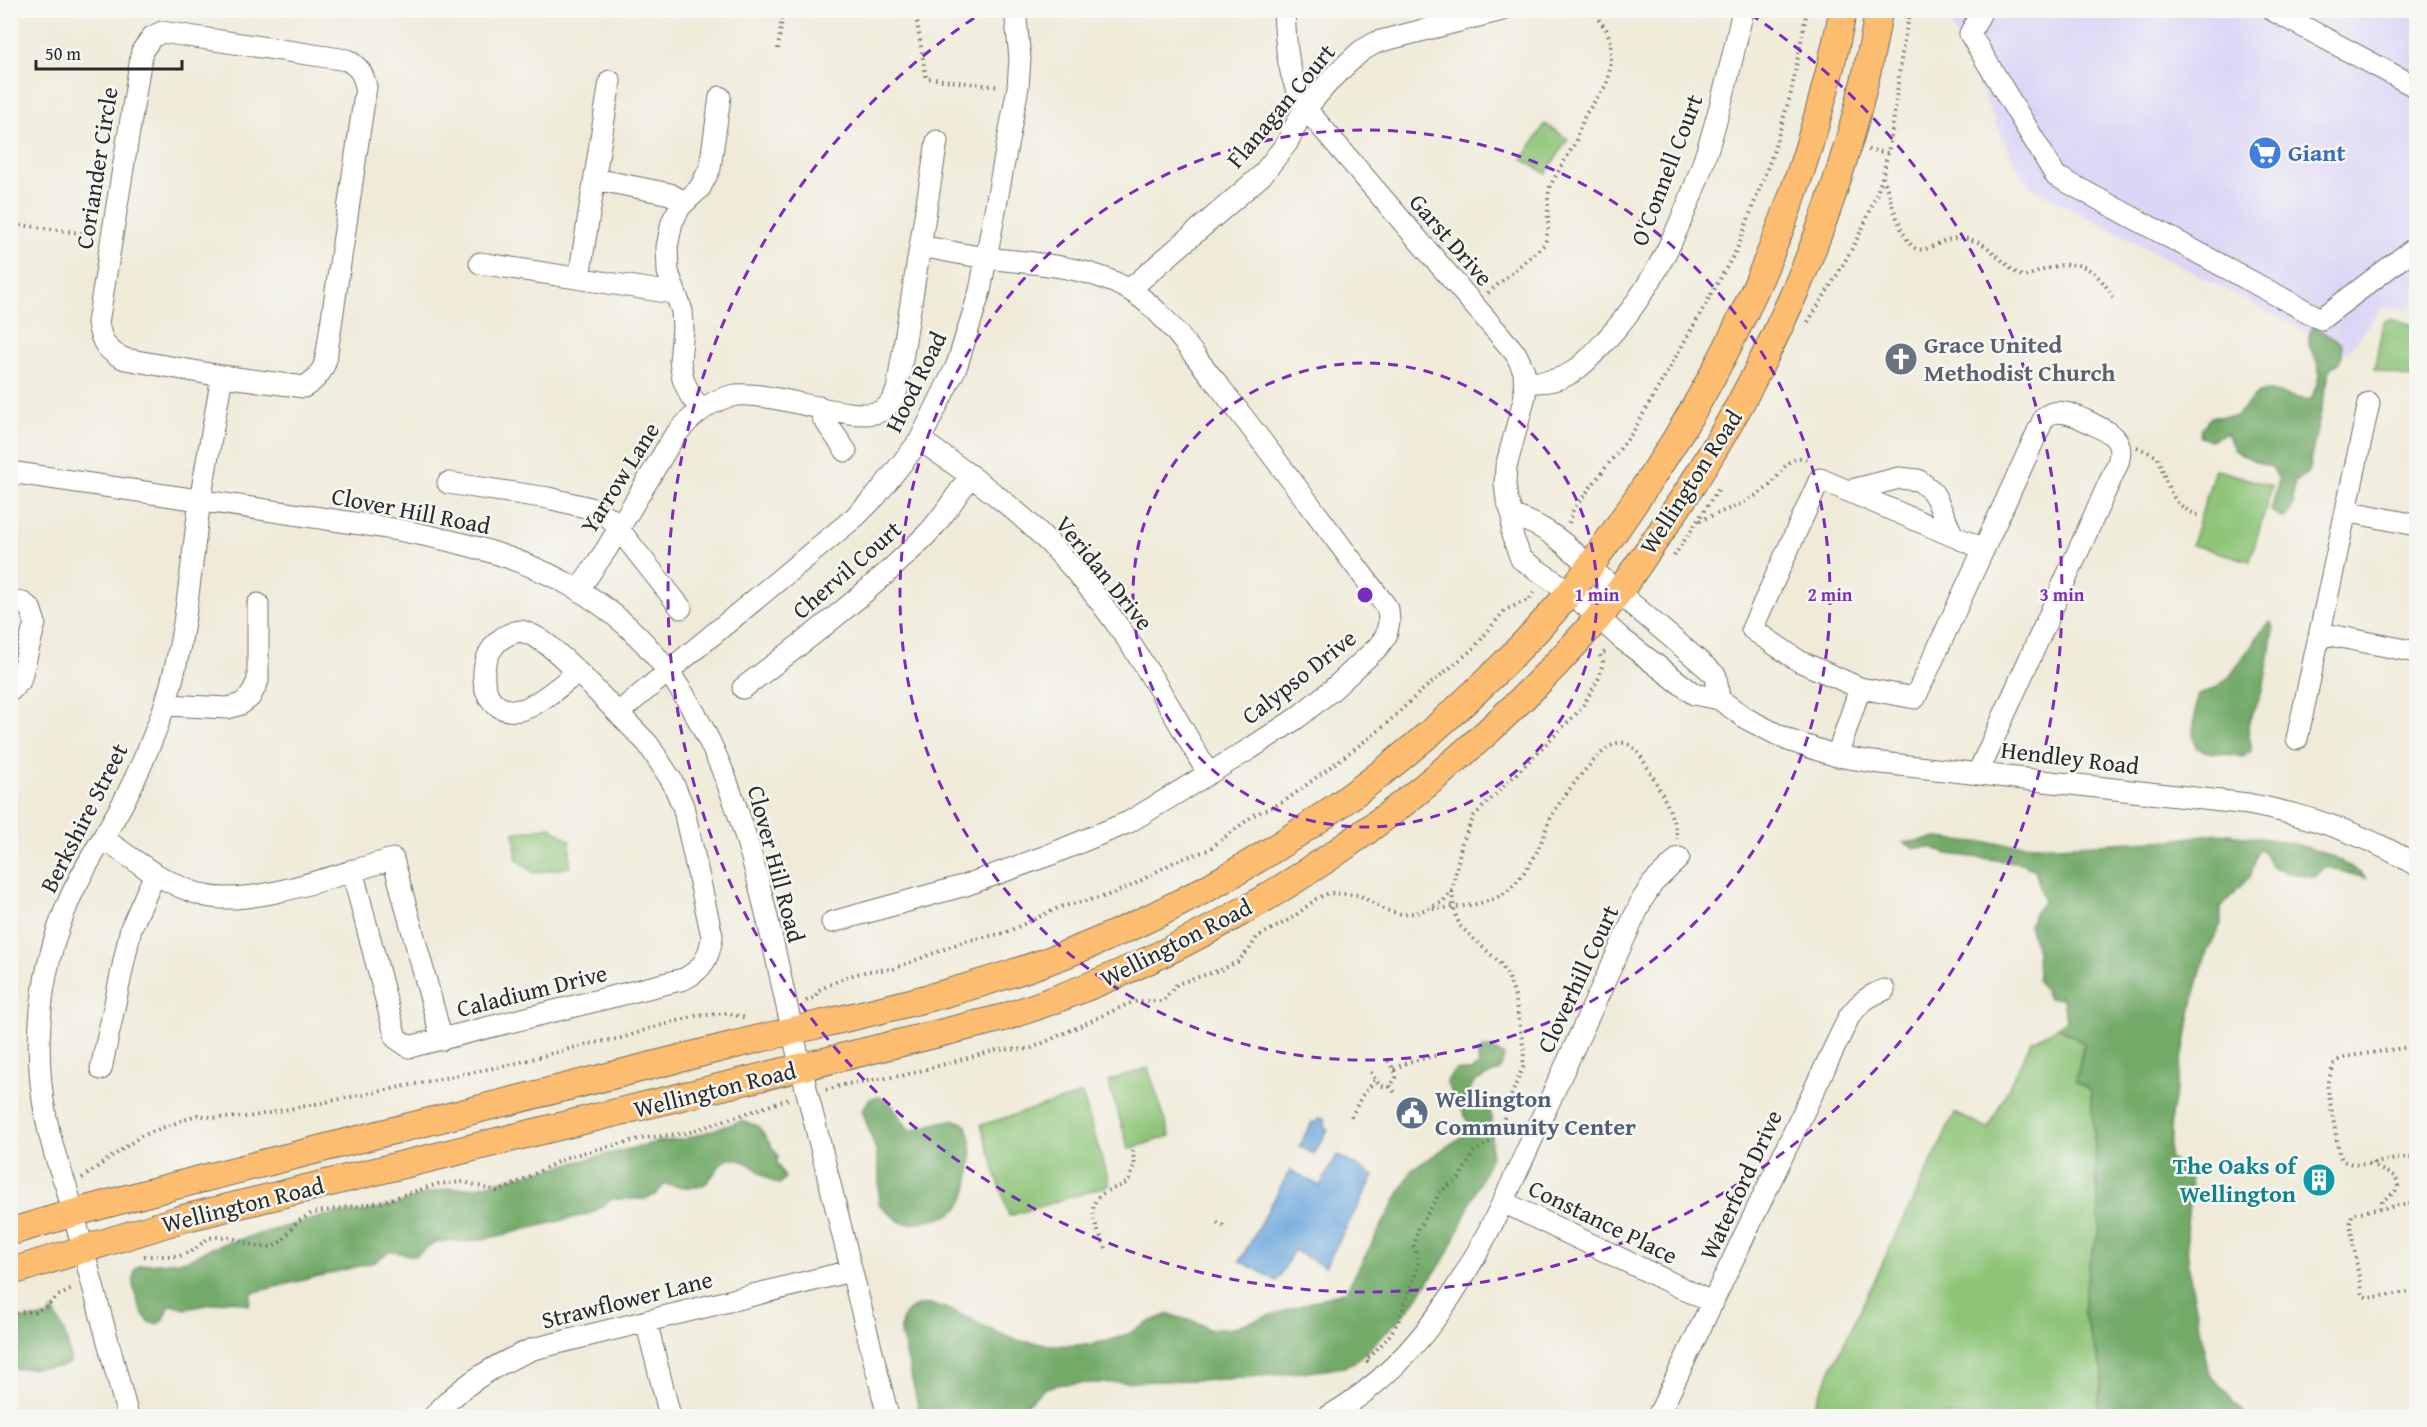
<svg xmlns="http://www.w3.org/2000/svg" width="2427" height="1427" font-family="'Gentium Book Plus',serif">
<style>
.built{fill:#ddd5f6}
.green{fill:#8dc477;stroke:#5c7851;stroke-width:1.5}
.forest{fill:#72aa68;stroke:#4e6a4a;stroke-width:1.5}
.water{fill:#6da7dd;stroke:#4c6984;stroke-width:1.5}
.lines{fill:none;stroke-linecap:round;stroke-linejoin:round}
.minor-casing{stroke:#706e68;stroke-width:23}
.major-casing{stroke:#706e68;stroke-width:29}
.path{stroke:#706e68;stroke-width:4;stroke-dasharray:1.5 4.5;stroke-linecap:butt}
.minor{stroke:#fff;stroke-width:21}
.major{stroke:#fcbd6f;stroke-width:27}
.ring{fill:none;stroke:#7b2cbf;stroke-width:3;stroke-dasharray:10 8}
.labels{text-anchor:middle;stroke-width:5;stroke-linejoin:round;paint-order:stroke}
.street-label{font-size:24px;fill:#2b2b2b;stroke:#f6f6f2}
.shop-label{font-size:24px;font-weight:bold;fill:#366cbe;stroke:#f6f6f2;text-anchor:start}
.worship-label{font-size:24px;font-weight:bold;fill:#5b616d;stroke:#f6f6f2;text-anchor:start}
.service-label{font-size:24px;font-weight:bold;fill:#4e5e75;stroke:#f6f6f2;text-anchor:start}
.culture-label{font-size:24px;font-weight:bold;fill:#0d838f;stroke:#f6f6f2;text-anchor:end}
.centre{fill:#7b2cbf;stroke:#f6f6f2;stroke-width:3}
.ring-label{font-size:18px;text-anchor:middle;font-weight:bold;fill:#7b2cbf;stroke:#f6f6f2;stroke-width:5;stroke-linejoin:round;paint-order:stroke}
</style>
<rect width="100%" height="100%" fill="#f6f6f2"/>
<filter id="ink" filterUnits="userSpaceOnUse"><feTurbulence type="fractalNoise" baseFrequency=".0167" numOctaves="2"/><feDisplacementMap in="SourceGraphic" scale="12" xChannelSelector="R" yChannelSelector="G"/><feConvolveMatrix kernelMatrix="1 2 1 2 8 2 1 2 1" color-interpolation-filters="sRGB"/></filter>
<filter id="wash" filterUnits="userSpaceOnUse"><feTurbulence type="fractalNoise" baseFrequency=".008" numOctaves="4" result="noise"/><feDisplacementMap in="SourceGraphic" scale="24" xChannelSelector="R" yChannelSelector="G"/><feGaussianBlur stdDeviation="1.35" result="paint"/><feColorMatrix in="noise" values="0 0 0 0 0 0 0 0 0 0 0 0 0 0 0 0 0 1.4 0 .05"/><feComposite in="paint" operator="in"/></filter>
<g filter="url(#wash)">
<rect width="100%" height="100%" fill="#f0ebd9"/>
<!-- built -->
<path class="built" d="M1945,11H2416V302L2408,309L2384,306L2347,353L2030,187L2010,154Z"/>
<!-- green -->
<path class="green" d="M1545,124L1568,139L1546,174L1523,159Z
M2388,319L2416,325V379L2374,370L2383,323Z
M2215,469L2272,486L2250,561L2192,545Z
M551,827L570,841V867L534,873L517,859L514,833Z
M2058,1027L2084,1043L2076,1080L2091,1090L2100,1229L2089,1263L2083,1314L2103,1371L2096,1416H1809L1955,1113L1988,1129L2031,1042Z
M1148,1068L1170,1136L1129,1149L1108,1081Z
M1082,1094L1110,1185L1009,1216L981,1125Z"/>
<!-- forest -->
<path class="forest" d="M2313,326L2342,344V355L2338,364L2333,366L2329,374L2308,472L2294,483L2293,505L2288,516L2283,518L2271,511L2279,480L2272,467L2257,462L2234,450L2227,433L2210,440L2200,437L2201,429L2211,417L2236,416C2243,409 2250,400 2257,394C2273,384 2294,403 2311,399C2314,391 2320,380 2319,371C2318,352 2301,348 2313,326Z
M2271,622L2274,627C2268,650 2269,674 2260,697C2257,706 2248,717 2248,728C2248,736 2252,742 2251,751L2243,757C2226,752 2211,756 2196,747L2193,734L2197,696L2217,687L2230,676L2265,626Z
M2217,833C2267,838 2328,844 2367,879L2325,866L2314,877C2301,873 2279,875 2270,864C2265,857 2267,852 2259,848L2251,875L2221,907V924L2206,954L2195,993L2171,1115L2169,1158L2188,1172L2191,1186L2186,1233L2190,1277L2209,1375L2228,1393L2234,1404L2245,1416H2096L2103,1371L2083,1314L2089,1263L2100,1229L2091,1090L2076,1081L2084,1043L2058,1027L2066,1020L2063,998H2048L2038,980L2037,952L2029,925L2033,915L2044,901L2035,870L2022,863L1947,854L1931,847L1914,848L1904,843L1938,838L1976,842L2057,846L2173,840Z
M1483,1048H1492L1504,1056L1500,1070L1474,1082L1470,1089L1475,1099L1486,1105L1492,1117L1491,1156L1448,1254L1408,1310L1358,1360L1344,1367L1325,1370L1228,1379L1062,1384L1045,1388L1013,1416H921C915,1395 911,1372 905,1350C904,1344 900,1334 901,1328C903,1306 924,1301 942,1307C971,1316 995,1336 1026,1342C1055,1347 1097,1348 1125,1335C1140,1328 1154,1318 1170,1314C1184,1322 1194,1317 1207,1329H1228L1346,1291L1412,1170L1470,1131L1469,1123L1446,1082L1455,1070C1466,1069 1470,1075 1479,1065L1477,1053Z
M879,1097L891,1104L909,1130C924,1130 949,1114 963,1123C978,1133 971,1192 960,1206C952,1216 939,1219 927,1221C900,1227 899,1222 879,1204V1170L876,1150L862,1110L870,1099Z
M741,1121L758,1126L778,1156L777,1163L785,1178L780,1184C762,1180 755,1162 736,1159C717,1156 716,1180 701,1186C690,1190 677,1185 664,1185L655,1195L645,1199H612L592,1213L498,1236L466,1242L451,1240L434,1243L415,1256L389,1251L375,1262L251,1293L249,1305L231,1300L186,1309L171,1305C167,1309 166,1318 162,1321C146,1335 134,1294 133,1284C133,1280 134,1274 135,1269L140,1265L188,1260L204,1251L226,1243L328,1215L363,1212L398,1204L425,1194L451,1188H472L657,1142L685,1139Z
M53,1310C61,1324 71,1346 70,1363L60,1367L11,1369V1320L47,1317Z"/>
<!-- water -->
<path class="water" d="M1320,1118L1325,1120V1128L1328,1130L1314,1154L1299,1146L1312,1122L1315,1123Z
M1337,1155L1374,1176L1325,1267L1294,1250L1277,1281L1240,1261L1290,1170L1320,1186Z"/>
</g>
<g filter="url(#ink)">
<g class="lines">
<!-- minor casing -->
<g class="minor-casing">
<path id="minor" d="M1284,10C1286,48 1287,75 1306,109L1516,354L1524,371L1525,396L1506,467L1505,484L1507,500L1513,516L1512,535L1521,559L1570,592L1622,639L1694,694L1719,699L1747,719L1788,740L1837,756L1873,762L2248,804C2308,815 2365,834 2416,865
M1982,10L1970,34L2056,176L2321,319L2416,247
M2272,10L2416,87
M162,32L347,60C359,67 363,73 366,87L326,359C323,372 316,380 304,387L222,376L125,359C107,352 101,341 98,323L142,51L152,37Z
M595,179L670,194L684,202
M480,263L673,293
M579,278L610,81
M1129,290L1262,175L1287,143L1302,113L1333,77L1361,51L1377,42L1502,10
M1525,382C1566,385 1581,368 1606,340C1684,256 1719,124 1742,14
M820,407L823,418L846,451
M701,410L690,395L683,379L680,361L683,329L682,311L668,272L667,247L672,222L680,207L700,188L710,168L720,97
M920,440C955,464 990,489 1022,517C1102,587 1157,682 1208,774
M10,472L381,527C464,541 547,561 613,614C741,716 764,916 800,1064C829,1182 859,1299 888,1416
M448,483L548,498L590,508L610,518L681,608
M1848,491L1953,536
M2346,511L2416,525
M1513,516C1554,527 1580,559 1612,587C1647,617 1682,646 1716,676L1719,699
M579,589L606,550L673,438C689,418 710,399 736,395C773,391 855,424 881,411C890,406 893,399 897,390L937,141
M10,600L23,603L30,608L35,623L20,681L10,691
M521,631C544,637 561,657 578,672C563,683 537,707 520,710C471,717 472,637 521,631Z
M2320,633L2416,652
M743,688C808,639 874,589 930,531C945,514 958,493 971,475
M165,705L228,708L241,704L250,697L258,681V604
M618,713L855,517L876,496L920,440L957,365L980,291L1018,87L1020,58L1015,10
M2297,739L2369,403
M1837,756L1860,688
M1978,773L2118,463C2122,450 2120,440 2108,432C2091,424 2060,402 2044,418L1915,698L1860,688L1799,661L1752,629L1820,479L1848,491L1899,478L1918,480L1931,490L1936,498L1953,536L1984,549
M103,838C135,861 167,886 206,896C254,907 344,872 393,859L442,1040
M352,870L396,1038L409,1047L684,979C702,970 710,957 712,936L683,806L672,781L648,744L578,672
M832,922L966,885L1049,855L1129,822L1248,750L1297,718L1333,689L1378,647L1386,636L1389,622L1388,609C1331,533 1274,456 1215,381C1189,350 1164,310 1128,289C1084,265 1036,264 987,258C965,255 943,250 920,246
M101,1069L131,928L155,874
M1503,1202L1713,1303
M646,1321L670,1416
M128,1416L66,1186C29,1093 30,988 71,896C86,863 107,833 124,801C142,765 159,727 170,688C187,627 191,564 200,501C207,459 215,418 222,376
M434,1416C460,1386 496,1364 533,1349L851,1271
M1329,1416C1443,1350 1491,1228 1543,1115C1576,1043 1609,972 1642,900L1653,883L1679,858
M1658,1416L1849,1017C1859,1003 1868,996 1884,990"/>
</g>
<!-- major casing -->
<g class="major-casing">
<path id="major" d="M10,1232C117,1199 225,1173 332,1146C463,1113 594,1080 725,1047C840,1018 957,997 1069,953C1260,878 1433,751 1567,596C1592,566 1614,532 1636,500C1740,350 1808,189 1843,10
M10,1272L181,1219L1002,1018C1234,943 1439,801 1598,618C1621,592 1640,561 1660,533C1769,376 1847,199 1879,10"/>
</g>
<!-- path -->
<path class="path" d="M915,10L926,78L1000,87
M778,49L783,10
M1868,150L1888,153
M1883,177C1889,193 1901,240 1915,248C1921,251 1927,249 1933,246C1948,240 1955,235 1972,240C1993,245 2005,269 2024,277C2066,262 2086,252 2113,297
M10,230L19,225L29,226L95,235
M1488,293L1545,244L1548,231V197L1550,186L1575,143L1585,115L1607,84L1611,63V42L1606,29L1594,14L1570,10
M1808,322C1840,270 1873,221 1886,161C1898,111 1897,60 1911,10
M2137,447L2158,457C2168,485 2170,507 2201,516
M1700,521C1723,510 1753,502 1771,484C1782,474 1788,453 1806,459
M1569,523L1573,510L1633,432L1737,249L1773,153L1791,93L1807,10
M1674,556L1718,490
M1433,909C1460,906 1489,907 1511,888C1519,880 1527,869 1533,859C1541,846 1545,830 1551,817C1560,800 1600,746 1618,743C1630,741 1638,751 1643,760C1658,786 1673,809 1677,839
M806,1001L814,998L819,990L846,977L868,971L893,969L965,941L1005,933L1060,907L1103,897L1129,887L1174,862L1208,850L1254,815L1285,801L1382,728L1419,693L1473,649L1505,610L1530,599L1534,591
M2416,1046L2351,1056L2339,1060L2334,1065L2327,1084L2339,1153L2342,1160C2361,1172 2394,1155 2416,1158
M1394,1069L1408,1062L1439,1055
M1371,1072C1376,1080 1379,1089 1390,1086L1396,1078V1073L1388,1061
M1390,1086L1396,1094
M826,1090L847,1084L905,1075L997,1050L1030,1049L1128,1004L1138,1001H1163L1177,984L1223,969L1237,962L1249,950L1257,937L1291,919L1316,899L1329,893L1359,895L1385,910L1401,914L1416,913L1443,902L1452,889L1462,843L1474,816L1581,709L1599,678L1603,662L1600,655L1606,651
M1351,1117L1362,1096L1375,1080
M2373,1162L2376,1167L2396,1177L2398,1186L2395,1192L2382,1201L2380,1208
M82,1178L141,1136L197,1115L218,1118L248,1117L377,1092L517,1063L583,1045L622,1038L651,1028L696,1016L727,1013L746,1018
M2416,1203L2359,1212L2352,1215L2350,1224L2362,1295L2368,1298L2416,1291
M1217,1223L1226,1227
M1106,1248C1099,1232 1083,1207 1102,1194C1110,1189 1120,1187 1128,1182L1135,1165L1132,1148
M144,1256H180L194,1250L208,1238L216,1237L232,1238L259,1247H273L283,1240L297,1222L312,1213L381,1202L438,1184L464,1182L497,1191L505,1189L565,1158L582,1153L644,1138L687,1133L789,1099
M10,1314L19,1312H34L46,1307L58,1296L74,1288
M1368,1362L1366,1360L1387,1339L1398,1322L1418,1266V1259L1414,1246L1418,1229L1441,1191L1459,1178L1474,1152L1491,1141L1501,1130L1508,1103L1523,1067L1524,1051L1515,997L1508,975L1499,962L1460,926L1454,911L1452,889"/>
<!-- minor -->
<use href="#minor" class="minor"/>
<!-- major -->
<use href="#major" class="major"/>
</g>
</g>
<!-- distance rings -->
<g class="ring">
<circle cx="1365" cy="595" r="232"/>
<circle cx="1365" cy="595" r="465"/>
<path d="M1750 14A697 697 0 1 1 980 14"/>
</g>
<!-- icons -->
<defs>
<g id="supermarket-disc" transform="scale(1.725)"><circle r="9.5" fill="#3f7fe0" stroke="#f6f6f2"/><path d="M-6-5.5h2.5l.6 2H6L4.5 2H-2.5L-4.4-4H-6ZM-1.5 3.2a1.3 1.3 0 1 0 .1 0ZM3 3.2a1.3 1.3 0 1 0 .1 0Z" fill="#fff"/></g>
<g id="church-disc" transform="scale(1.725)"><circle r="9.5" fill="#6b7280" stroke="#f6f6f2"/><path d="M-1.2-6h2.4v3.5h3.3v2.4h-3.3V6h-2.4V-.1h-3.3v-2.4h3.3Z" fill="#fff"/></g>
<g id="civic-disc" transform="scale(1.725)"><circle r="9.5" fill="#5c6f8a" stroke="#f6f6f2"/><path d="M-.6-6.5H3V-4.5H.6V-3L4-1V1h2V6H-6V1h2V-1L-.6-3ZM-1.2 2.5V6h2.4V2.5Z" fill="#fff"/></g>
<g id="building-disc" transform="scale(1.725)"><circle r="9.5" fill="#0f9aa8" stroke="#f6f6f2"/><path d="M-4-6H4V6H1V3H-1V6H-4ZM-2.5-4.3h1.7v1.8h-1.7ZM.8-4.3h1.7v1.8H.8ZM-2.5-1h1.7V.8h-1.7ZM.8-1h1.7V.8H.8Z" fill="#fff"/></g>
</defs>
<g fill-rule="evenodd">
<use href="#supermarket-disc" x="2265" y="153"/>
<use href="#church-disc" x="1901" y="359"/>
<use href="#civic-disc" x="1412" y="1113"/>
<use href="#building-disc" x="2319" y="1180"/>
</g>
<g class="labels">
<!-- street labels -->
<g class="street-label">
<text transform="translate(1281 106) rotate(-50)" y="8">Flanagan Court</text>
<text transform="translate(97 168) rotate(-81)" y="8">Coriander Circle</text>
<text transform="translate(1667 170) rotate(-69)" y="8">O'Connell Court</text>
<text transform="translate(1451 240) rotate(49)" y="8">Garst Drive</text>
<text transform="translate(916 382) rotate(-64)" y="8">Hood Road</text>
<text transform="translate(620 478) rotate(-58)" y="8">Yarrow Lane</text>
<text transform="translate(1691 482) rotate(-57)" y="8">Wellington Road</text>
<text transform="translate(411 511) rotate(11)" y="8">Clover Hill Road</text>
<text transform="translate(847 570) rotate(-41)" y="8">Chervil Court</text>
<text transform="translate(1104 573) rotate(51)" y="8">Veridan Drive</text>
<text transform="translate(1299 677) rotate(-38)" y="8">Calypso Drive</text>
<text transform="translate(2070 758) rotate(7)" y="8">Hendley Road</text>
<text transform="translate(84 818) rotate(-63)" y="8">Berkshire Street</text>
<text transform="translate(776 864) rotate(75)" y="8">Clover Hill Road</text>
<text transform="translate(1176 943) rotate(-27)" y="8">Wellington Road</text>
<text transform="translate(1578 979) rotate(-65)" y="8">Cloverhill Court</text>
<text transform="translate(532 991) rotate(-14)" y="8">Caladium Drive</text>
<text transform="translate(715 1090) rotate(-14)" y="8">Wellington Road</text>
<text transform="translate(1741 1185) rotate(-65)" y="8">Waterford Drive</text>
<text transform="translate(243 1205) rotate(-14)" y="8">Wellington Road</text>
<text transform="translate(1603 1222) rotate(26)" y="8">Constance Place</text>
<text transform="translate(627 1300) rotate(-14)" y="8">Strawflower Lane</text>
</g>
<!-- shop labels -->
<g class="shop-label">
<text x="2288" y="161">Giant</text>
</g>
<!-- worship labels -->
<g class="worship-label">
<text x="1924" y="353">Grace United<tspan x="1924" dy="28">Methodist Church</tspan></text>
</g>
<!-- service labels -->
<g class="service-label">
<text x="1435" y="1107">Wellington<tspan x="1435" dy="28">Community Center</tspan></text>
</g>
<!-- culture labels -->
<g class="culture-label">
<text x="2296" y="1174">The Oaks of<tspan x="2296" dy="28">Wellington</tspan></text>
</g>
</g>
<circle cx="1365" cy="595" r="9" class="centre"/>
<g class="ring-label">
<text x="1597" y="601">1 min</text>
<text x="1830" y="601">2 min</text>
<text x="2062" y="601">3 min</text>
</g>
<!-- margin -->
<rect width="2427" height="1427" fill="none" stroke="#f6f6f2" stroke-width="36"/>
<!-- scale -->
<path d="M36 60v9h146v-9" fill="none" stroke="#2b2b2b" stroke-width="3"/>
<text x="45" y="60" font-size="18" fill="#2b2b2b" stroke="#f6f6f2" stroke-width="4.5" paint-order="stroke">50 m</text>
</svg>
